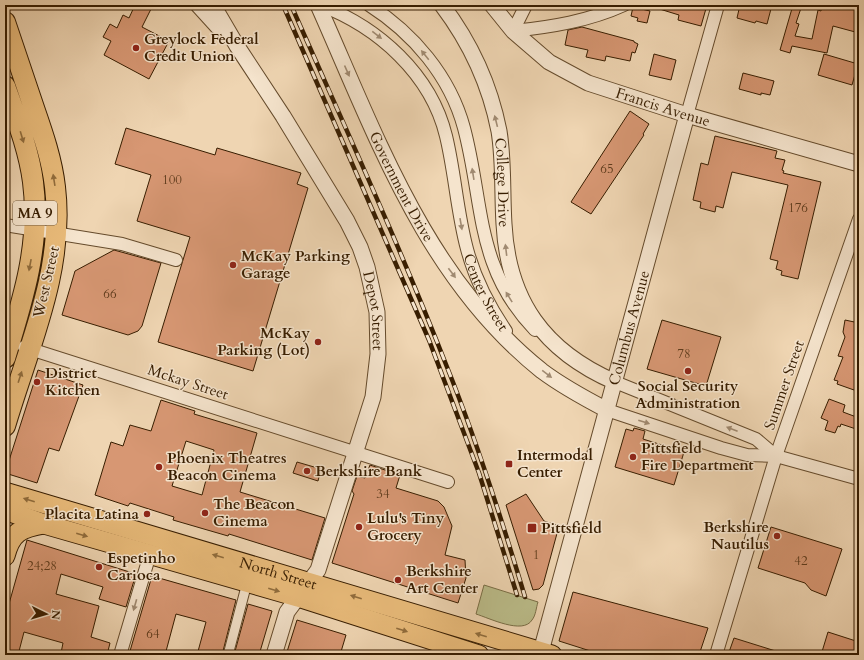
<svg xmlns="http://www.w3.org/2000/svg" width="864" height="660" font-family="Cardo,serif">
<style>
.green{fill:#bbbd8a;stroke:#796d45}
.building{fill:#d79773;stroke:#371d00;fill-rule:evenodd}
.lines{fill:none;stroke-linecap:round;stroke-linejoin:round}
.pedestrian-casing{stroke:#654b2c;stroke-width:11}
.minor-casing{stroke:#654b2c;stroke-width:14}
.tertiary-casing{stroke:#654b2c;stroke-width:17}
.primary-casing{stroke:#371d00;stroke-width:21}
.trunk-casing{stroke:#371d00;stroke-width:22}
.pedestrian{stroke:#f5e4cd;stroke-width:9}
.minor{stroke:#f5e4cd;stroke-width:12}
.tertiary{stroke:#f5e4cd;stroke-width:15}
.primary{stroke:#e8ba79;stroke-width:19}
.trunk{stroke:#e8ba79;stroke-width:20}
.rail-casing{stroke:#371d00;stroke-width:4.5}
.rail{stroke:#f5e4cd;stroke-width:3;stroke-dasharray:9;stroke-linecap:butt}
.oneway{fill:#a08a71}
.oneway2{fill:#906c3c}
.poi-dot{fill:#8f2418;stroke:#f5e4cd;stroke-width:1.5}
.labels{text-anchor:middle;stroke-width:3;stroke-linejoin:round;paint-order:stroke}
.number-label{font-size:13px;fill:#5f3c1d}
.shield{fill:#f5e4cd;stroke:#70593e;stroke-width:1}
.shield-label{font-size:14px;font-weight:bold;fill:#371d00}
.poi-label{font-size:15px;font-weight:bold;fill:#371d00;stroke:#f5e4cd;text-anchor:start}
.street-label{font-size:15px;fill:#371d00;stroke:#f5e4cd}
</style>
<rect width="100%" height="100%" fill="#efd5b2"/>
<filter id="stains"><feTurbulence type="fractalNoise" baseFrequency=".005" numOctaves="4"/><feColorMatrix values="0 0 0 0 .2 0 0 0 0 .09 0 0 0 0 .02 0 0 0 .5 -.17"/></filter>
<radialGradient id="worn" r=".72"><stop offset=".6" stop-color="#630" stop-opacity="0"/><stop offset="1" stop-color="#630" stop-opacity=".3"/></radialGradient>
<!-- green -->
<path class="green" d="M484,585L538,602C536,608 536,615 532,620C523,635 489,618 476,614Z"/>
<!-- building -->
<path class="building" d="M135,5H153L142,27L169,41L149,79L104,55L111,41L103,37L110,24L117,28L123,15L129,18Z
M653,5H707L701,26L678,20L679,15L653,7Z
M740,5H772L767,24L756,21L755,23L737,18Z
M793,5H802L796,23L799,24L795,36L812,39L818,10L821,11L822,5H859V33L833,26L827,53L792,46L790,53L780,50Z
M633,7L650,11L647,23L637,21L638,18L631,16Z
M582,27L634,41V42L638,44L635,53L632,52L630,61L606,56L605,61L586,57L588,50L565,45L568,30Z
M654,54L676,60L671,80L649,75Z
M824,54L858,64L852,85L818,75Z
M743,73L774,81L770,95L761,93V95L739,89Z
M630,111L649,124L643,134L644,135L591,214L571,202Z
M126,128L215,155L217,148L301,173L297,184L308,188L253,371L158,342L190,237L137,221L151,175L115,164Z
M715,136L777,151L775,158L785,160L782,170L784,171L783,173L821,182L798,279L781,275L782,271L776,269L778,261L770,259L788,185L732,172L723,208L716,206L715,212L700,208L701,202L693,200L701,163L708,165Z
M114,250L161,263L142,326L138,331L128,335L62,315L75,271Z
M662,320L721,337L706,386L647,369Z
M845,320L859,323V360L855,373L859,375V389L855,387L854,390L837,384L838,381L834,380L843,357L838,356L845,337L843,332Z
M38,370L83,385L59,451L49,448L37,483L5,473Z
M829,399L845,405L843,412L859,418L856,429L841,424L840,427L838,426L835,433L825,430L828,421L821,418Z
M161,400L195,411L194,414L257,433L240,492L325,518L312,560L229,534L228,536L173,520L174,517L130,503L128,506L95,495L111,442L123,446L130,425L151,431ZM186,441L214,450L202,495L172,486Z
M634,428L645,431L643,439L684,452L674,485L615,467L626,429L633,431Z
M297,462L321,469L318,481L293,473Z
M370,465L400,475L396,488L438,501L444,507L452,526L445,555L465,560L466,578L458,603L332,563L354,494L352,491L357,476L365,478Z
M526,494L544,521L559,526L543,585L539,589L533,590L506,505Z
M771,527L842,549L826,596L811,590L805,583L758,568Z
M27,540L136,574L126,607L99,599L103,587L61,574L56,594L99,606L91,637L110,643L107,655H69L61,653L63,643L24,632L18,655H5V618Z
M152,576L236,600L222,655H197L206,622L176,614L165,655H143L130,651Z
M573,592L708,628L699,655H603L559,641Z
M248,604L272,611L259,655H234Z
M297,620L346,635L340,655H286Z
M828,632L859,642V655H821Z
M734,638L782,653V655H728Z"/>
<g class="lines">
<!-- pedestrian casing -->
<g class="pedestrian-casing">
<path id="pedestrian" d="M228,655L247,583"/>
</g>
<!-- minor casing -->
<g class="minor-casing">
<g id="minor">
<path id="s1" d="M320,5C378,27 431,74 446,136C455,173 457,212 467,249C475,279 489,306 506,331"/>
<path d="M369,5C413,33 450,76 464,128C484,203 475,268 535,330"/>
<path d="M513,31C551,27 589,21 624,5"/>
<path d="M513,31L526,5"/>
<path d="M687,115L718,5"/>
<path d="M5,225L122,244L176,260"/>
<path d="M24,347L448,482"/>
<path d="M615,382L756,439L776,456"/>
<path d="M607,410L721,448L747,455L776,456L859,479"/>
<path d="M120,655L150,554"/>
<path d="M716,655L776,456L859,219"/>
</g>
</g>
<!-- tertiary casing -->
<g class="tertiary-casing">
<g id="tertiary">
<path d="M198,5L218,27"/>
<path id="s2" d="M213,5L237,46L283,116L347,221L360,247L367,267L377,312L378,354L373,397L318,570L287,612L274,655"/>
<path id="s3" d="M318,5C376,135 426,279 542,371C562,386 584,398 607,410"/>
<path id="s4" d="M442,5C470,42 490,85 499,131C504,161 502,193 504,224C508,301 544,351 615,382"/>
<path id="s5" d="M492,5L513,31L549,62L588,83L687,115L859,164"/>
<path id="s6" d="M540,655L687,115"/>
</g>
</g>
<!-- primary casing -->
<g class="primary-casing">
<g id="primary">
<path id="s7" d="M5,492L552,655"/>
<path d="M5,510L44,524L298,597L479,655"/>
<path d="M5,556C11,532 21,528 44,524"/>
</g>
</g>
<!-- trunk casing -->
<g class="trunk-casing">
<path id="trunk" d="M5,22C15,51 24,79 34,108C43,134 52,160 55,187C65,270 28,348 5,426
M5,86C16,117 29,150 33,182C41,243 23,300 5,358"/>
</g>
<!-- pedestrian -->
<use href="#pedestrian" class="pedestrian"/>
<!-- minor -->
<use href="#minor" class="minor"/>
<!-- tertiary -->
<use href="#tertiary" class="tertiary"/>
<!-- primary -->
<use href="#primary" class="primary"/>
<!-- trunk -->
<use href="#trunk" class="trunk"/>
<!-- rail casing -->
<g class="rail-casing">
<path id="rail" d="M283,5L429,340L479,473L517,595
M291,5C344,125 399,244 447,367C477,442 502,520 525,597"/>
</g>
<!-- rail -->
<use href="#rail" class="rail"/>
</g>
<!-- one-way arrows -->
<defs><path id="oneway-solid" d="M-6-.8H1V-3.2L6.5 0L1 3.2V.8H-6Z"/></defs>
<g class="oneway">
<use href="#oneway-solid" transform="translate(377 35) rotate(38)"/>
<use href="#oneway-solid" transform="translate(425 55) rotate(-129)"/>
<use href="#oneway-solid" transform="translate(347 71) rotate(66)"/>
<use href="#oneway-solid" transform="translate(496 121) rotate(-104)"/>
<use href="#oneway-solid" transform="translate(473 174) rotate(-99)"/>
<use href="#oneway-solid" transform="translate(461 224) rotate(80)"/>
<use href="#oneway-solid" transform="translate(506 250) rotate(-97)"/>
<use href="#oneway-solid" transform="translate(452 273) rotate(53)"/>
<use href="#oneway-solid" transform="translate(509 297) rotate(-122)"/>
<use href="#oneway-solid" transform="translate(547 374) rotate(37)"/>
<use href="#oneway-solid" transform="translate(644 422) rotate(18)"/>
<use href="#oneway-solid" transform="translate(732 429) rotate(-159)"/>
<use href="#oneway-solid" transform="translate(135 605) rotate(106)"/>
</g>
<g class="oneway2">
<use href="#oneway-solid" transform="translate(22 137) rotate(73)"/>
<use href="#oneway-solid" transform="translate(54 180) rotate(-99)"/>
<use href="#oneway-solid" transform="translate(30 265) rotate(101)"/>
<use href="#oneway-solid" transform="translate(20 377) rotate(-72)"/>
<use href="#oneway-solid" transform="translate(29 500) rotate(-163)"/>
<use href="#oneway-solid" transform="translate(82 535) rotate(16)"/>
<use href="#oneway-solid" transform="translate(218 556) rotate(-164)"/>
<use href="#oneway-solid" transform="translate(274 590) rotate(16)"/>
<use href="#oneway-solid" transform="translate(356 597) rotate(-163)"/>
<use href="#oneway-solid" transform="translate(402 630) rotate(18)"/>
<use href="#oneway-solid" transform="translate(481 635) rotate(-163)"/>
</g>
<!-- markers -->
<g class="poi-dot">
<circle cx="136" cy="48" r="4"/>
<circle cx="233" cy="265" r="4"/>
<circle cx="318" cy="342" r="4"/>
<circle cx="688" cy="371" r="4"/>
<circle cx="37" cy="382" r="4"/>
<circle cx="633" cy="457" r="4"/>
<rect x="505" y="460" width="8" height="8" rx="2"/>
<circle cx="159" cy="467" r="4"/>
<circle cx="307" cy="471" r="4"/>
<circle cx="205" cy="513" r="4"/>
<circle cx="147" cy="514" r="4"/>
<circle cx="359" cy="527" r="4"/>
<rect x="527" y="523" width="10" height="10" rx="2"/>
<circle cx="777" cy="536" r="4"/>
<circle cx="99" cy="567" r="4"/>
<circle cx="398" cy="580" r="4"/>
</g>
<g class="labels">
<!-- number labels -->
<g class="number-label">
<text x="607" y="173">65</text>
<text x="172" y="184">100</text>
<text x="798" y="212">176</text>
<text x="110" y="298">66</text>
<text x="684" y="358">78</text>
<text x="383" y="498">34</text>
<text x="536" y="559">1</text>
<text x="801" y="565">42</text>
<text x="42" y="570">24;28</text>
<text x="153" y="638">64</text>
</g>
<!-- shield labels -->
<rect class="shield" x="13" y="201" width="44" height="24" rx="3"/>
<g class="shield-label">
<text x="35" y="218">MA 9</text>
</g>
<!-- poi labels -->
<g class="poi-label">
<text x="144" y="44">Greylock Federal<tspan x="144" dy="17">Credit Union</tspan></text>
<text x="241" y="261">McKay Parking<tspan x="241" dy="17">Garage</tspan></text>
<text x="310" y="338" text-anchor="end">McKay<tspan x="310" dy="17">Parking (Lot)</tspan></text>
<text x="45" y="378">District<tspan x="45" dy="17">Kitchen</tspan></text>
<text x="688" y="391" text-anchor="middle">Social Security<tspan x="688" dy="17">Administration</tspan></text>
<text x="641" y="453">Pittsfield<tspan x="641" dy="17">Fire Department</tspan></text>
<text x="517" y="460">Intermodal<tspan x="517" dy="17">Center</tspan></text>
<text x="167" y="463">Phoenix Theatres<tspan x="167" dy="17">Beacon Cinema</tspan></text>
<text x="315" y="476">Berkshire Bank</text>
<text x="213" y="509">The Beacon<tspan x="213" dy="17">Cinema</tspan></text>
<text x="139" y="519" text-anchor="end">Placita Latina</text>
<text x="367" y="523">Lulu's Tiny<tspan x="367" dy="17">Grocery</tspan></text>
<text x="769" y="532" text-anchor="end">Berkshire<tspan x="769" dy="17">Nautilus</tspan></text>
<text x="541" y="533">Pittsfield</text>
<text x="107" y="563">Espetinho<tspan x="107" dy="17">Carioca</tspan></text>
<text x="406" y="576">Berkshire<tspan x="406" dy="17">Art Center</tspan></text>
</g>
<!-- street labels -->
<g class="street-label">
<text dy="5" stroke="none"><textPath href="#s5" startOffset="204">Francis Avenue</textPath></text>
<text dy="5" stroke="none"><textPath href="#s4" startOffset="191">College Drive</textPath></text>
<text dy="5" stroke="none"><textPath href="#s3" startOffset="200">Government Drive</textPath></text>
<text transform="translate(46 282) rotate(-77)" y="5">West Street</text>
<text dy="5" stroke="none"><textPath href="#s1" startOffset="351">Center Street</textPath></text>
<text dy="5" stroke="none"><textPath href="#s2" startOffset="349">Depot Street</textPath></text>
<text dy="5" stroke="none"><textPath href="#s6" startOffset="339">Columbus Avenue</textPath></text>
<text transform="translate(188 382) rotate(18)" y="5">Mckay Street</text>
<text transform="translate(784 385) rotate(-71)" y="5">Summer Street</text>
<text dy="5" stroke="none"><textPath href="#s7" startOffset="285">North Street</textPath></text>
</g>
</g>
<!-- margin -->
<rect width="864" height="660" fill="none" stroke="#efd5b2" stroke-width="20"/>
<rect x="6" y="6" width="852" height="648" fill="none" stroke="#371d00" stroke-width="2"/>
<rect x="10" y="10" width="844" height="640" fill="none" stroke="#371d00"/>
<!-- north arrow -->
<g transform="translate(46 614) rotate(95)" stroke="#f5e4cd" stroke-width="3" paint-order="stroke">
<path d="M0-3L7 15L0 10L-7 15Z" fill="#371d00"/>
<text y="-6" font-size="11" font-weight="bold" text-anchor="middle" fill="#371d00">N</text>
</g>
<rect width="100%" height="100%" filter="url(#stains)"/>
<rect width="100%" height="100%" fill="url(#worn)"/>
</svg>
